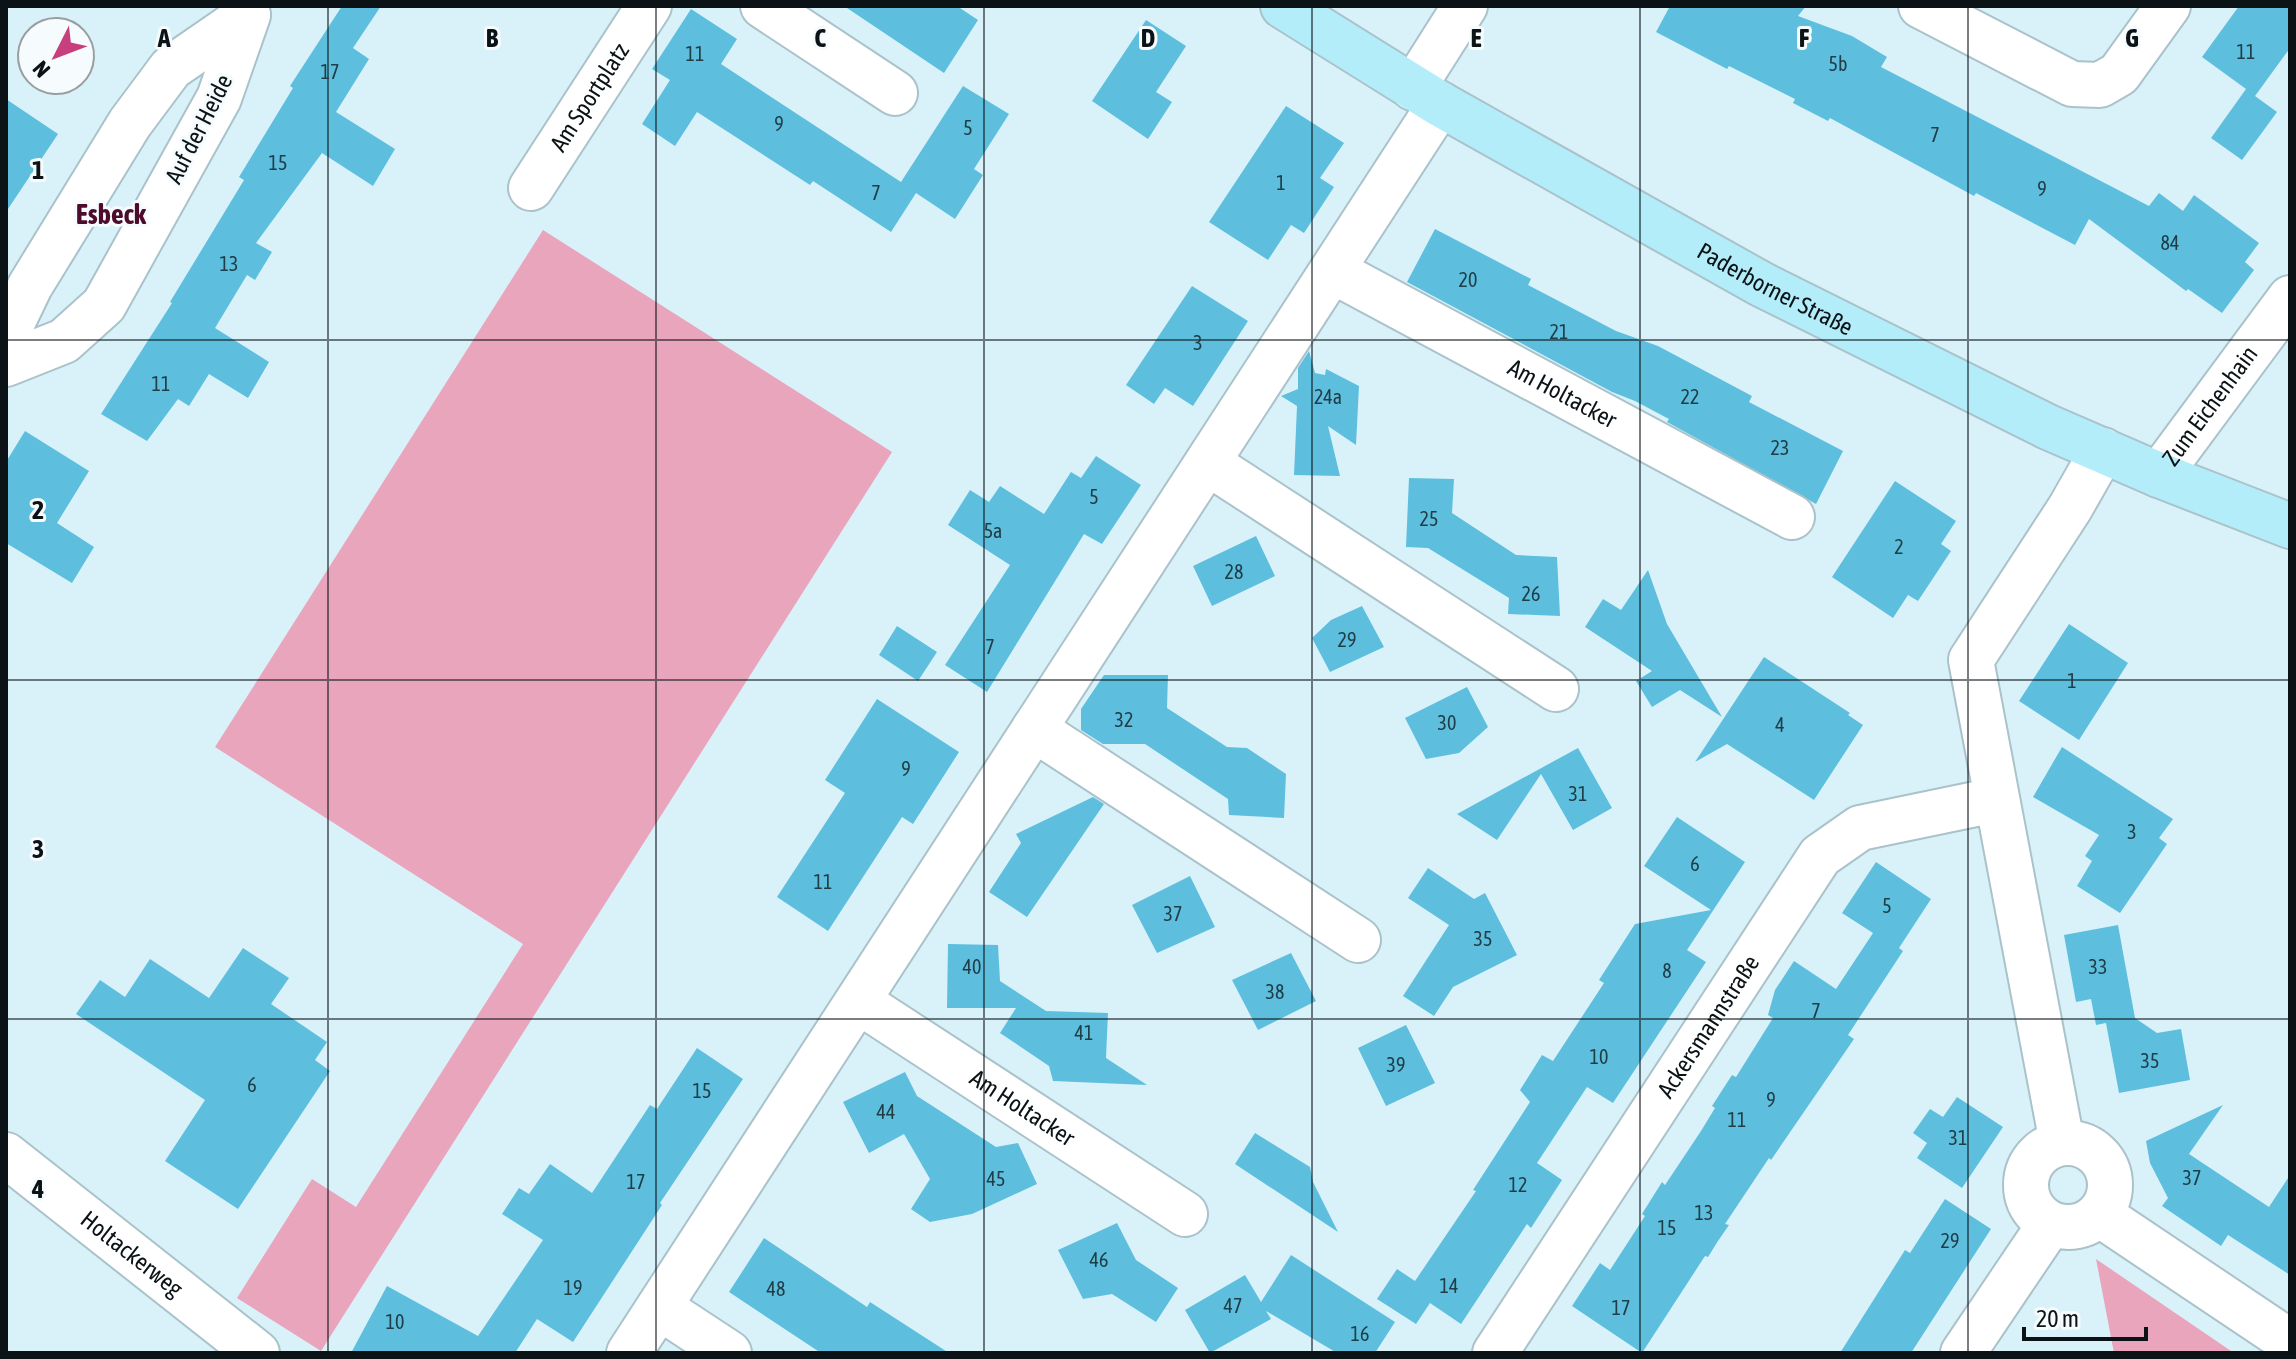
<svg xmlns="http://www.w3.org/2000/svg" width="2296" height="1359" font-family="'Asap Condensed',sans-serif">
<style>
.green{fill:#e9a5bc}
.building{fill:#5dbfdd}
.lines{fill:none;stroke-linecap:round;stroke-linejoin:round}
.minor-casing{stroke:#aac2ca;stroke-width:48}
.secondary-casing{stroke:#aac2ca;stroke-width:48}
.minor{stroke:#fff;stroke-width:44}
.secondary{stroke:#b3edfa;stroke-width:44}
.grid{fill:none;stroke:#0b1316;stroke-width:2;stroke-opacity:0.55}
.labels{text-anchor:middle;stroke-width:6;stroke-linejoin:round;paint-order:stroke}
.number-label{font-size:20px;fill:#203e48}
.street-label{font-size:24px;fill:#0b1316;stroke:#f6fbfd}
.quarter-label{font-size:28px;font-weight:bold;fill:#4d0c2b;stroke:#f6fbfd}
.grid-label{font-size:26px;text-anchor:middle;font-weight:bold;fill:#0b1316;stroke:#f6fbfd;stroke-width:6;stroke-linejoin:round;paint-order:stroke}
</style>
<rect width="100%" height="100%" fill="#d9f2fa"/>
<!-- green -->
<path class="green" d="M543,230L892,452L321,1351L237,1298L312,1179L356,1207L523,944L215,747Z
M2096,1259L2234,1353H2114Z"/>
<!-- building -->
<path class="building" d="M342,6H381L353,48L369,59L336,112L395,149L373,186L322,153L256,243L272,252L255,280L247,275L215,328L269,362L248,398L209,374L189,406L178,399L147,441L101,414L172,303L170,302L244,180L239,177L293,88L290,86Z
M844,6H957L978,20L944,73Z
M1670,6H1806L1798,16L1852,36L1887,57L1881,67L2149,206L2159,193L2183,211L2194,195L2259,243L2245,262L2254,270L2222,313L2188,289L2186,291L2089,219L2075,245L1976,193L1974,196L1830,118L1828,121L1793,103L1795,99L1729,66L1727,69L1656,32Z
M2239,6H2290V48L2255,96L2277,112L2242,160L2211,138L2246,89L2202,57Z
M691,9L737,39L721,64L901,182L963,86L1009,114L974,169L983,175L955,219L916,193L891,232L813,181L810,185L697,112L675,146L642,124L670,80L652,69Z
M1146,20L1186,46L1156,92L1172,102L1148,139L1092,101Z
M6,99L58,134L6,212Z
M1286,106L1344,143L1320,178L1334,187L1304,233L1291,225L1268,260L1209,222Z
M1435,229L1531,279L1528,285L1616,331L1658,346L1752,396L1749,402L1843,451L1816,504L1667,422L1669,419L1635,401L1612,392L1407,282Z
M1192,286L1248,321L1193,406L1165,388L1154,404L1126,385Z
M1309,351L1315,373L1325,375L1326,369L1359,386L1356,445L1328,426L1340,476L1294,475L1297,406L1281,396L1298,389V368Z
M25,431L89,471L57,523L94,547L72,583L6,543V462Z
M1096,456L1141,485L1102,544L1084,534L987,692L945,665L1010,565L948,525L970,490L989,502L1000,486L1044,514L1071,472L1081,478Z
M1409,478L1454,479L1452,513L1516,555L1557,557L1560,616L1508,614L1509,598L1428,548L1406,547Z
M1895,481L1956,521L1941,544L1951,551L1918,601L1908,595L1893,618L1832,577Z
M1256,536L1275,576L1212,606L1193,566Z
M1648,570L1667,624L1722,717L1680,690L1652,707L1636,681L1652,671L1585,627L1603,599L1621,610Z
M1362,606L1384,647L1330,672L1312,638L1331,620Z
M2069,624L2128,663L2079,740L2019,701Z
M897,626L937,652L918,681L879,655Z
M1764,657L1850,713L1848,715L1863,725L1814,800L1727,744L1695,762Z
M1104,675H1168L1167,708L1227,747L1247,748L1286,774L1284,818L1229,815L1228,799L1145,744H1103L1081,730V709Z
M1467,687L1488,727L1459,753L1426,759L1405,718Z
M877,699L959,752L913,824L902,817L828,931L777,897L845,793L825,780Z
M2062,747L2173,819L2159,838L2167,844L2120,913L2077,886L2092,861L2085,856L2099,835L2033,797Z
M1578,748L1612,808L1573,830L1541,774L1497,840L1457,814Z
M1093,797L1104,804L1027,917L989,892L1021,843L1016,834Z
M1677,817L1745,862L1687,950L1706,962L1613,1103L1587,1087L1537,1163L1562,1180L1531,1228L1527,1224L1461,1324L1430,1303L1416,1324L1377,1299L1397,1269L1415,1281L1476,1191L1473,1190L1530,1102L1520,1090L1542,1055L1553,1061L1604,983L1599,980L1635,924L1711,910L1644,866Z
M1876,862L1931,899L1899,948L1903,951L1848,1035L1854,1039L1771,1160L1769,1158L1725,1224L1729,1225L1718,1241L1708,1257L1705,1256L1642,1353L1572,1306L1600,1263L1610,1270L1645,1216L1642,1214L1662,1182L1665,1185L1701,1131L1715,1108L1712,1106L1732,1075L1736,1077L1773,1018L1768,1015L1775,990L1794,961L1836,989L1873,933L1842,913Z
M1428,868L1474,899L1485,893L1517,955L1453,987L1434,1016L1403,996L1449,925L1408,898Z
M1190,876L1215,927L1157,953L1132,905Z
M2118,925L2135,1018L2157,1033L2181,1029L2190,1080L2119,1093L2106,1023L2096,1025L2091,999L2076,1002L2064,935Z
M948,944L998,945L1000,981L1046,1011L1108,1013L1106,1058L1147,1085L1053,1081L1049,1066L1000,1033L1016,1008H947Z
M243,948L289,978L271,1004L327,1042L315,1060L330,1071L238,1209L165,1161L205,1100L76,1014L100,980L125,997L150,959L209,998Z
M1291,953L1316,1001L1258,1030L1232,980Z
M1406,1025L1435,1083L1386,1106L1358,1048Z
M697,1048L743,1079L660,1203L662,1205L573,1342L537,1319L515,1353H351L387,1286L478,1336L543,1240L502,1214L519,1188L529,1194L550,1164L592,1193L650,1105L657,1109Z
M905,1072L917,1096L996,1147L1018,1143L1037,1184L972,1214L930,1222L911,1209L930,1179L904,1134L869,1153L843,1102Z
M1957,1097L2003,1127L1962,1188L1917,1158L1927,1143L1913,1133L1930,1109L1943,1117Z
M2223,1105L2189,1154L2269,1207L2290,1175V1275L2228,1235L2221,1246L2162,1206L2168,1198L2150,1163L2146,1141Z
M1255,1133L1310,1167L1313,1182L1338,1232L1235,1164Z
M1945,1199L1991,1229L1911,1353H1840L1905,1250L1910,1253Z
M1117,1223L1136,1260L1178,1288L1156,1322L1112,1294L1083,1299L1058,1250Z
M764,1238L867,1307L870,1302L949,1353H821L729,1292Z
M1291,1255L1395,1322L1375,1353H1337L1266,1311L1271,1319L1210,1353L1185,1310L1245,1275L1261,1302Z"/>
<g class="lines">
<!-- minor casing -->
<g class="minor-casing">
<g id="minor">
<path d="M763,6L895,93"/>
<path d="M1921,6L2072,84L2100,85L2119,74L2168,6"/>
<path d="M1413,88L1465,6"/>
<path id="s1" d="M531,188L649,6"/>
<path id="s2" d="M1333,271L1792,517"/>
<path d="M6,336L30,286L130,123L171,68L248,15L219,98L104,305L64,341L6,364"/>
<path d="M1208,463L1556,689"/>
<path id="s3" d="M2159,475L2290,298"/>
<path d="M1034,729L1358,940"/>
<path id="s4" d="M858,1001L1185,1214"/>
<circle cx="2068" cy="1185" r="42"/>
<path d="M2062,1143L1971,660L2070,508L2103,450"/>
<path id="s5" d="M6,1155L257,1353"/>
<path d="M2099,1214L2290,1342"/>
<path d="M659,1307L729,1353"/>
<path d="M629,1353L1440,104"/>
<path id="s6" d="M1495,1353L1820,856L1860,828L1995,800"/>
<path d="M1963,1353L2050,1224"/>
</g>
</g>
<!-- secondary casing -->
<g class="secondary-casing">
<g id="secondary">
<path id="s7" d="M1283,6L1440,104L1761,284L2048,427L2159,475L2290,526"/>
</g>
</g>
<!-- minor -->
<use href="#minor" class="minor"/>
<!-- secondary -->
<use href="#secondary" class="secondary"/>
</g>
<!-- grid -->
<path class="grid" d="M328,6V1353M656,6V1353M984,6V1353M1312,6V1353M1640,6V1353M1968,6V1353M6,340H2290M6,680H2290M6,1019H2290"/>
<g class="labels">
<!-- number labels -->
<g class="number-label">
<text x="2246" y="59">11</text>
<text x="695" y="61">11</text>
<text x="1838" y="71">5b</text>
<text x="330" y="79">17</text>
<text x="779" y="131">9</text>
<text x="968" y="135">5</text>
<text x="1935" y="142">7</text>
<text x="278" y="170">15</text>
<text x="1281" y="190">1</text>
<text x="2042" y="196">9</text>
<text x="876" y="200">7</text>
<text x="2170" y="250">84</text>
<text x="229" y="271">13</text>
<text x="1468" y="287">20</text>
<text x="1559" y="339">21</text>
<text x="1198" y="350">3</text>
<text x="161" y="391">11</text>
<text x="1328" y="404">24a</text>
<text x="1690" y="404">22</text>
<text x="1780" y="455">23</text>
<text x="1094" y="504">5</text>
<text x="1429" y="526">25</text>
<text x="993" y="538">5a</text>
<text x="1899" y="554">2</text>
<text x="1234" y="579">28</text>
<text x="1531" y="601">26</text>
<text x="1347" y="647">29</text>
<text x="990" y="654">7</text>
<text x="2072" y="688">1</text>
<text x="1124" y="727">32</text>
<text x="1447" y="730">30</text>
<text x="1780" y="732">4</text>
<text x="906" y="776">9</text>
<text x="1578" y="801">31</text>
<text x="2132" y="839">3</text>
<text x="1695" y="871">6</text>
<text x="823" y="889">11</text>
<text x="1887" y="913">5</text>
<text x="1173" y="921">37</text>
<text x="1483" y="946">35</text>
<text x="972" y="974">40</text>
<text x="2098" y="974">33</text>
<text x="1667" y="978">8</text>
<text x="1275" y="999">38</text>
<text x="1816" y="1018">7</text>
<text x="1084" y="1040">41</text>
<text x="1599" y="1064">10</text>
<text x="2150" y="1068">35</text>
<text x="1396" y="1072">39</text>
<text x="252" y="1092">6</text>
<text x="702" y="1098">15</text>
<text x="1771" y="1107">9</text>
<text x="886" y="1119">44</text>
<text x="1737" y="1127">11</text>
<text x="1958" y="1145">31</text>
<text x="2192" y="1185">37</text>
<text x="996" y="1186">45</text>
<text x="636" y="1189">17</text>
<text x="1518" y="1192">12</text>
<text x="1704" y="1220">13</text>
<text x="1667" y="1235">15</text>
<text x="1950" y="1248">29</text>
<text x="1099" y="1267">46</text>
<text x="1449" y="1293">14</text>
<text x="573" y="1295">19</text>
<text x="776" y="1296">48</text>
<text x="1233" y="1313">47</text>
<text x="1621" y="1315">17</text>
<text x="395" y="1329">10</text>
<text x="1360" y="1341">16</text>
</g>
<!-- street labels -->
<g class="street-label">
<text dy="8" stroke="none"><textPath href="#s1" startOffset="108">Am Sportplatz</textPath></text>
<text transform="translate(199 129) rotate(-63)" y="8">Auf der Heide</text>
<text dy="8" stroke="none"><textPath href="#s7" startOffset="568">Paderborner Straße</textPath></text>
<text dy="8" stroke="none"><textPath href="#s2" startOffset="260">Am Holtacker</textPath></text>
<text dy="8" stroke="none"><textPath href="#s3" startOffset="86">Zum Eichenhain</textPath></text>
<text dy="8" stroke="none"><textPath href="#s6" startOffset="390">Ackersmannstraße</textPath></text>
<text dy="8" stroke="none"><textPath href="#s4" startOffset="196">Am Holtacker</textPath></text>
<text dy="8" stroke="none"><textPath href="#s5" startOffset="160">Holtackerweg</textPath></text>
</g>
<!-- quarter labels -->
<g class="quarter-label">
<text x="111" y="224">Esbeck</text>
</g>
</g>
<g class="grid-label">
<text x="164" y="47">A</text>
<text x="492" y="47">B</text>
<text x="820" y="47">C</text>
<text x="1148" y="47">D</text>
<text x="1476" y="47">E</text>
<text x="1804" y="47">F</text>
<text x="2132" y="47">G</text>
<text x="38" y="179">1</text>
<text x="38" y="519">2</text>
<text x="38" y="858">3</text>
<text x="38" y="1198">4</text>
</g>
<!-- border -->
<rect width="2296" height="1359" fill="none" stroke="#0b1316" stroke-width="16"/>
<!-- north arrow -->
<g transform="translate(56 56) rotate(228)"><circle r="38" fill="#f6fbfd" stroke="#989ea1" stroke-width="2"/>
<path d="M0-6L14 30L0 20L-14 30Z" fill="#c73f7c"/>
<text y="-12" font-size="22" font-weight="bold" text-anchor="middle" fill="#0b1316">N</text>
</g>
<!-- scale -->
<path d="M2024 1327v12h122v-12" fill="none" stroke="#0b1316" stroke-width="4"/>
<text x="2036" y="1327" font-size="24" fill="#0b1316" stroke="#f6fbfd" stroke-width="6" paint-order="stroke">20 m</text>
</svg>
